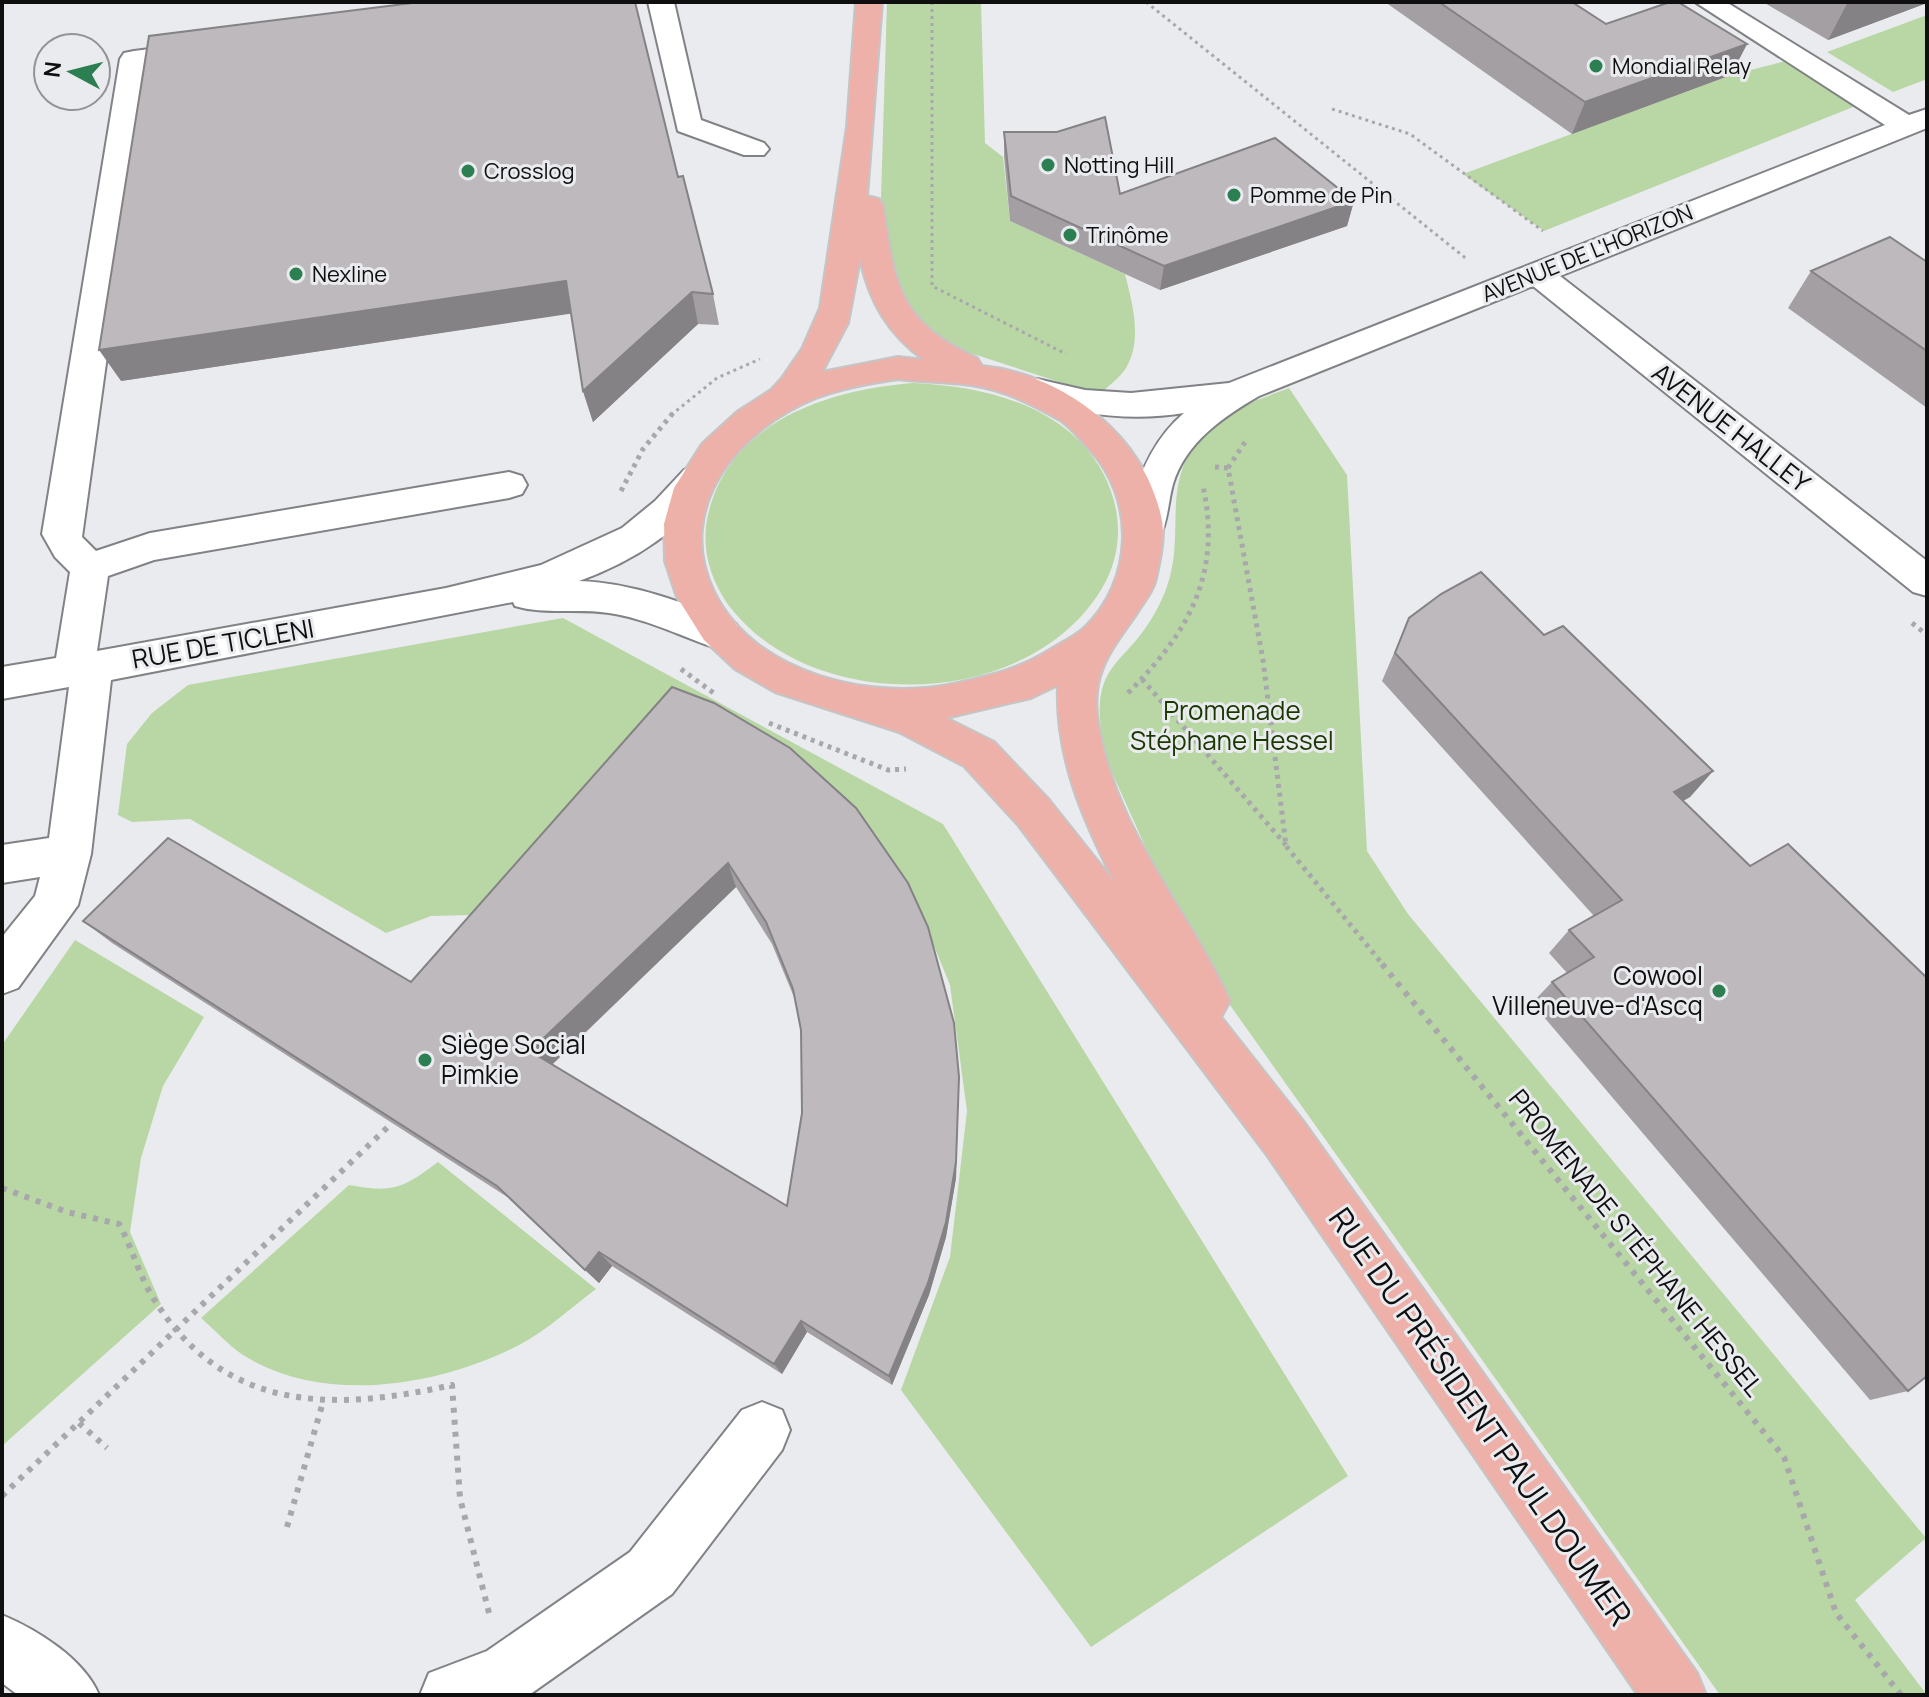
<svg xmlns="http://www.w3.org/2000/svg" width="1929" height="1697" font-family="Manrope,sans-serif">
<style>
.green{fill:#b8d7a5}
.lines{fill:none;stroke-linecap:round;stroke-linejoin:round}
.minor-casing{stroke:#818286;stroke-width:4}
.major-casing{stroke:#c5c5c6;stroke-width:4}
.path-far2{stroke:#a8a8ac;stroke-width:3;stroke-dasharray:3 4;stroke-linecap:butt}
.path-far1{stroke:#a8a8ac;stroke-width:5;stroke-dasharray:4 5;stroke-linecap:butt}
.path{stroke:#a8a8ac;stroke-width:6;stroke-dasharray:5 7;stroke-linecap:butt}
.minor{fill:#fff;fill-rule:evenodd}
.major{fill:#eeb1a9;fill-rule:evenodd}
.wall{fill:#a39fa3;fill-rule:evenodd}
.shaded-wall{fill:#848284}
.building{fill:#bdb9bd;stroke:#848284;stroke-width:2;fill-rule:evenodd}
.poi-dot{fill:#2b7f51;stroke:#eaebef;stroke-width:3}
.labels{text-anchor:middle;stroke-width:6;stroke-linejoin:round;paint-order:stroke}
.far-poi-label{font-size:22px;fill:#0f0f10;stroke:#eaebef;text-anchor:start}
.far-street-label{font-size:22px;fill:#0f0f10;stroke:#eaebef}
.street-label{font-size:26px;fill:#0f0f10;stroke:#eaebef}
.park-label{font-size:26px;fill:#1a3800;stroke:#eaebef}
.poi-label{font-size:26px;fill:#0f0f10;stroke:#eaebef;text-anchor:end}
.near-street-label{font-size:32px;fill:#0f0f10;stroke:#eaebef}
</style>
<rect width="100%" height="100%" fill="#eaebef"/>
<!-- green -->
<path class="green" d="M887,2H981L985,143L1003,157L1010,221L1125,274C1132,302 1143,340 1126,368C1120,378 1107,387 1099,395L958,349L916,322L893,285L881,198Z
M1927,15V79L1893,92L1827,52Z
M1798,58L1868,101L1544,231L1463,174L1731,75Z
M914,383C983,386 1065,405 1102,471C1121,506 1124,545 1106,581C1040,707 823,719 734,612C711,584 699,547 709,511C732,420 831,389 914,383Z
M1289,388L1347,475L1367,851L1408,914L1926,1538L1855,1600L1927,1695H1720L1193,953L1110,768C1103,742 1094,710 1104,683C1112,662 1132,648 1144,630C1155,615 1164,597 1169,580C1184,529 1162,488 1199,438C1220,411 1258,400 1289,388Z
M563,618L943,824L1348,1476L1091,1647L901,1390L950,1257L967,1111L950,985L911,890L858,823L473,915L431,916L386,933L190,819L132,822L118,815L127,744L152,713L188,685Z
M75,940L204,1017L163,1086L141,1158L130,1232L161,1304L2,1446V1045Z
M438,1162L596,1289C572,1307 547,1330 521,1344C441,1386 324,1406 243,1355C228,1345 215,1330 201,1318L349,1185C393,1193 402,1189 438,1162Z"/>
<g class="lines">
<!-- minor casing -->
<g class="minor-casing">
<path id="minor" d="M648,2H674L701,120L764,143L769,149L764,155H744L678,131Z
M1695,2H1726L1909,115L1927,109V128L1560,276L1927,561V596L1913,592L1533,286L1259,396C1223,417 1186,442 1173,484C1168,502 1168,522 1159,539L1146,543L1133,539L1127,529C1134,485 1149,443 1184,413C1130,422 1077,414 1025,399L1020,391L1025,383L1037,379L1085,390L1131,393L1229,383L1885,125Z
M205,42L215,44L219,50L215,56L147,66L82,537L96,551L150,533L509,472L522,476L527,485L522,494L509,498L154,560L108,576L97,651L446,588L541,565L622,528L655,501L684,470L697,466L710,470L715,479C686,529 632,562 579,581C634,583 685,603 736,624L742,635L736,646L722,650C684,638 649,619 609,613C578,608 545,615 515,606L513,602L111,680L91,854L78,905L18,988L2,994V937L35,896L40,877L2,883V845L49,838L69,687L2,699V667L56,658L70,572L55,557L42,534L120,59L124,53L134,51Z
M762,1402L782,1410L790,1430L782,1450L672,1594L529,1695H420L429,1673L487,1651L630,1552L742,1410Z
M2,1615C38,1630 84,1659 99,1695H18L2,1683Z"/>
</g>
<!-- major casing -->
<g class="major-casing">
<path id="major" d="M856,2H882L867,196L879,199L883,205C895,286 898,321 977,358L982,366C1064,374 1147,437 1162,521C1165,537 1159,566 1155,582C1152,593 1143,603 1137,613C1111,651 1090,673 1098,723C1116,832 1186,905 1230,1001L1221,1017L1303,1121L1697,1673L1706,1695H1638L1267,1155L1019,826L964,766L899,732L775,692L735,669L704,640L677,597L665,561L664,524L674,488L702,444L737,412L771,390L782,378L802,349L820,308L847,127ZM860,259C870,303 888,334 924,360L898,357L822,372L848,323ZM898,379C929,383 965,381 994,390C1016,396 1041,409 1060,420C1071,427 1081,440 1090,450C1136,499 1134,582 1083,629C1074,637 1059,644 1048,651C1019,669 991,675 958,683C874,702 755,676 714,592C673,507 739,429 816,398C842,388 870,383 898,379ZM1058,685C1055,757 1083,820 1115,883L1049,800L994,742L946,718L1031,698Z"/>
</g>
<!-- path-far2 -->
<path class="path-far2" d="M932,2V286L1066,354
M1146,2L1468,260
M1332,109L1410,134L1543,231
M671,415L717,378L760,359"/>
<!-- path-far1 -->
<path class="path-far1" d="M1215,467L1228,468L1263,660L1286,846L1384,966
M1228,468L1245,442
M621,491L643,449L673,413
M1912,623L1927,635
M681,669L715,694
M1142,679L1286,845
M1128,693C1189,632 1222,574 1203,486
M769,723L888,770L906,769"/>
<!-- path -->
<path class="path" d="M1382,964L1784,1457L1836,1613L1901,1695
M2,1188L67,1212L119,1224C132,1247 138,1273 152,1296C223,1413 332,1412 452,1385L460,1498L490,1617
M79,1423L107,1448
M2,1496L392,1123
M287,1527L323,1402"/>
<!-- minor -->
<use href="#minor" class="minor"/>
<!-- major -->
<use href="#major" class="major"/>
</g>
<!-- wall -->
<path class="wall" d="M1385,2H1572L1606,24L1747,44L1731,75L1572,134Z
M1763,2H1927V3L1828,40Z
M1004,132L1120,194L1354,201L1347,226L1160,290L1010,221L1004,157Z
M678,177L713,294L719,325L698,324L593,422L583,391L571,313L121,381Z
M1927,262V408L1788,308L1811,271Z
M1409,618L1544,635L1713,771L1690,797L1683,801L1750,866L1927,978V1382L1924,1378L1908,1391L1870,1400L1532,1003L1552,982L1567,973L1549,953L1569,930L1594,916L1382,681Z
M790,748L959,1077L956,1178L946,1237L929,1295L892,1385L807,1332L782,1374L612,1266L599,1283L512,1200L112,943L83,921L411,982ZM736,887L772,944L796,1002L801,1030L802,1113L787,1206L552,1065Z"/>
<!-- shaded-wall -->
<path class="shaded-wall" d="M1848,2H1927V3L1828,40Z
M1747,44L1731,75L1572,134L1585,102Z
M1354,201L1347,226L1160,290L1164,266Z
M566,281L575,313L121,381L99,350Z
M692,292L698,324L593,422L583,391Z
M1713,771L1690,797L1652,818L1674,792Z
M728,863L736,887L545,1071L530,1051Z
M959,1077L956,1178L946,1237L929,1295L892,1385L889,1376Z
M599,1252L612,1266L599,1283L585,1270Z
M801,1321L807,1332L782,1374L774,1364Z"/>
<!-- building -->
<path class="building" d="M420,2H635L678,177L683,176L713,294L692,292L583,391L566,281L99,350L149,36Z
M1439,2H1572L1606,24L1670,2H1678L1747,44L1585,102Z
M1105,117L1120,194L1275,138L1354,201L1164,266L1011,196L1004,132H1057Z
M1890,237L1927,262V351L1811,271Z
M1481,572L1544,635L1563,626L1713,771L1674,792L1750,866L1788,844L1927,978V1376L1908,1391L1552,982L1594,957L1569,930L1622,900L1395,653L1409,618L1441,594Z
M672,687L714,703L790,748L856,808L908,883L928,927L954,1023L959,1077L956,1162L946,1222L928,1283L889,1376L801,1321L774,1364L599,1252L585,1270L497,1186L83,921L168,838L411,982ZM728,863L766,922L793,989L801,1030L802,1113L787,1206L530,1051Z"/>
<!-- markers -->
<g class="poi-dot">
<circle cx="1596" cy="66" r="8"/>
<circle cx="1048" cy="165" r="8"/>
<circle cx="468" cy="171" r="8"/>
<circle cx="1234" cy="195" r="8"/>
<circle cx="1070" cy="235" r="8"/>
<circle cx="296" cy="274" r="8"/>
<circle cx="1719" cy="991" r="8"/>
<circle cx="425" cy="1060" r="8"/>
</g>
<g class="labels">
<!-- far-poi labels -->
<g class="far-poi-label">
<text x="1612" y="74">Mondial Relay</text>
<text x="1064" y="173">Notting Hill</text>
<text x="484" y="179">Crosslog</text>
<text x="1250" y="203">Pomme de Pin</text>
<text x="1086" y="243">Trinôme</text>
<text x="312" y="282">Nexline</text>
</g>
<!-- far-street labels -->
<g class="far-street-label">
<text transform="translate(1587 253) rotate(-22)" y="8">AVENUE DE L'HORIZON</text>
</g>
<!-- street labels -->
<g class="street-label">
<text transform="translate(1731 428) rotate(38)" y="9">AVENUE HALLEY</text>
<text transform="translate(223 644) rotate(-10)" y="9">RUE DE TICLENI</text>
<text transform="translate(1636 1243) rotate(51)" y="9">PROMENADE STÉPHANE HESSEL</text>
</g>
<!-- park labels -->
<g class="park-label">
<text x="1232" y="720">Promenade<tspan x="1232" dy="30">Stéphane Hessel</tspan></text>
</g>
<!-- poi labels -->
<g class="poi-label">
<text x="1703" y="985">Cowool<tspan x="1703" dy="30">Villeneuve-d'Ascq</tspan></text>
<text x="441" y="1054" text-anchor="start">Siège Social<tspan x="441" dy="30">Pimkie</tspan></text>
</g>
<!-- near-street labels -->
<g class="near-street-label">
<text transform="translate(1480 1417) rotate(55)" y="11">RUE DU PRÉSIDENT PAUL DOUMER</text>
</g>
</g>
<!-- border -->
<rect width="1929" height="1697" fill="none" stroke="#0f0f10" stroke-width="8"/>
<!-- north arrow -->
<g transform="translate(72 72) rotate(277)"><circle r="38" fill="#eaebef" stroke="#929396" stroke-width="2"/>
<path d="M0-6L14 30L0 20L-14 30Z" fill="#2b7f51"/>
<text y="-12" font-size="22" font-weight="bold" text-anchor="middle" fill="#0f0f10">N</text>
</g>
</svg>
